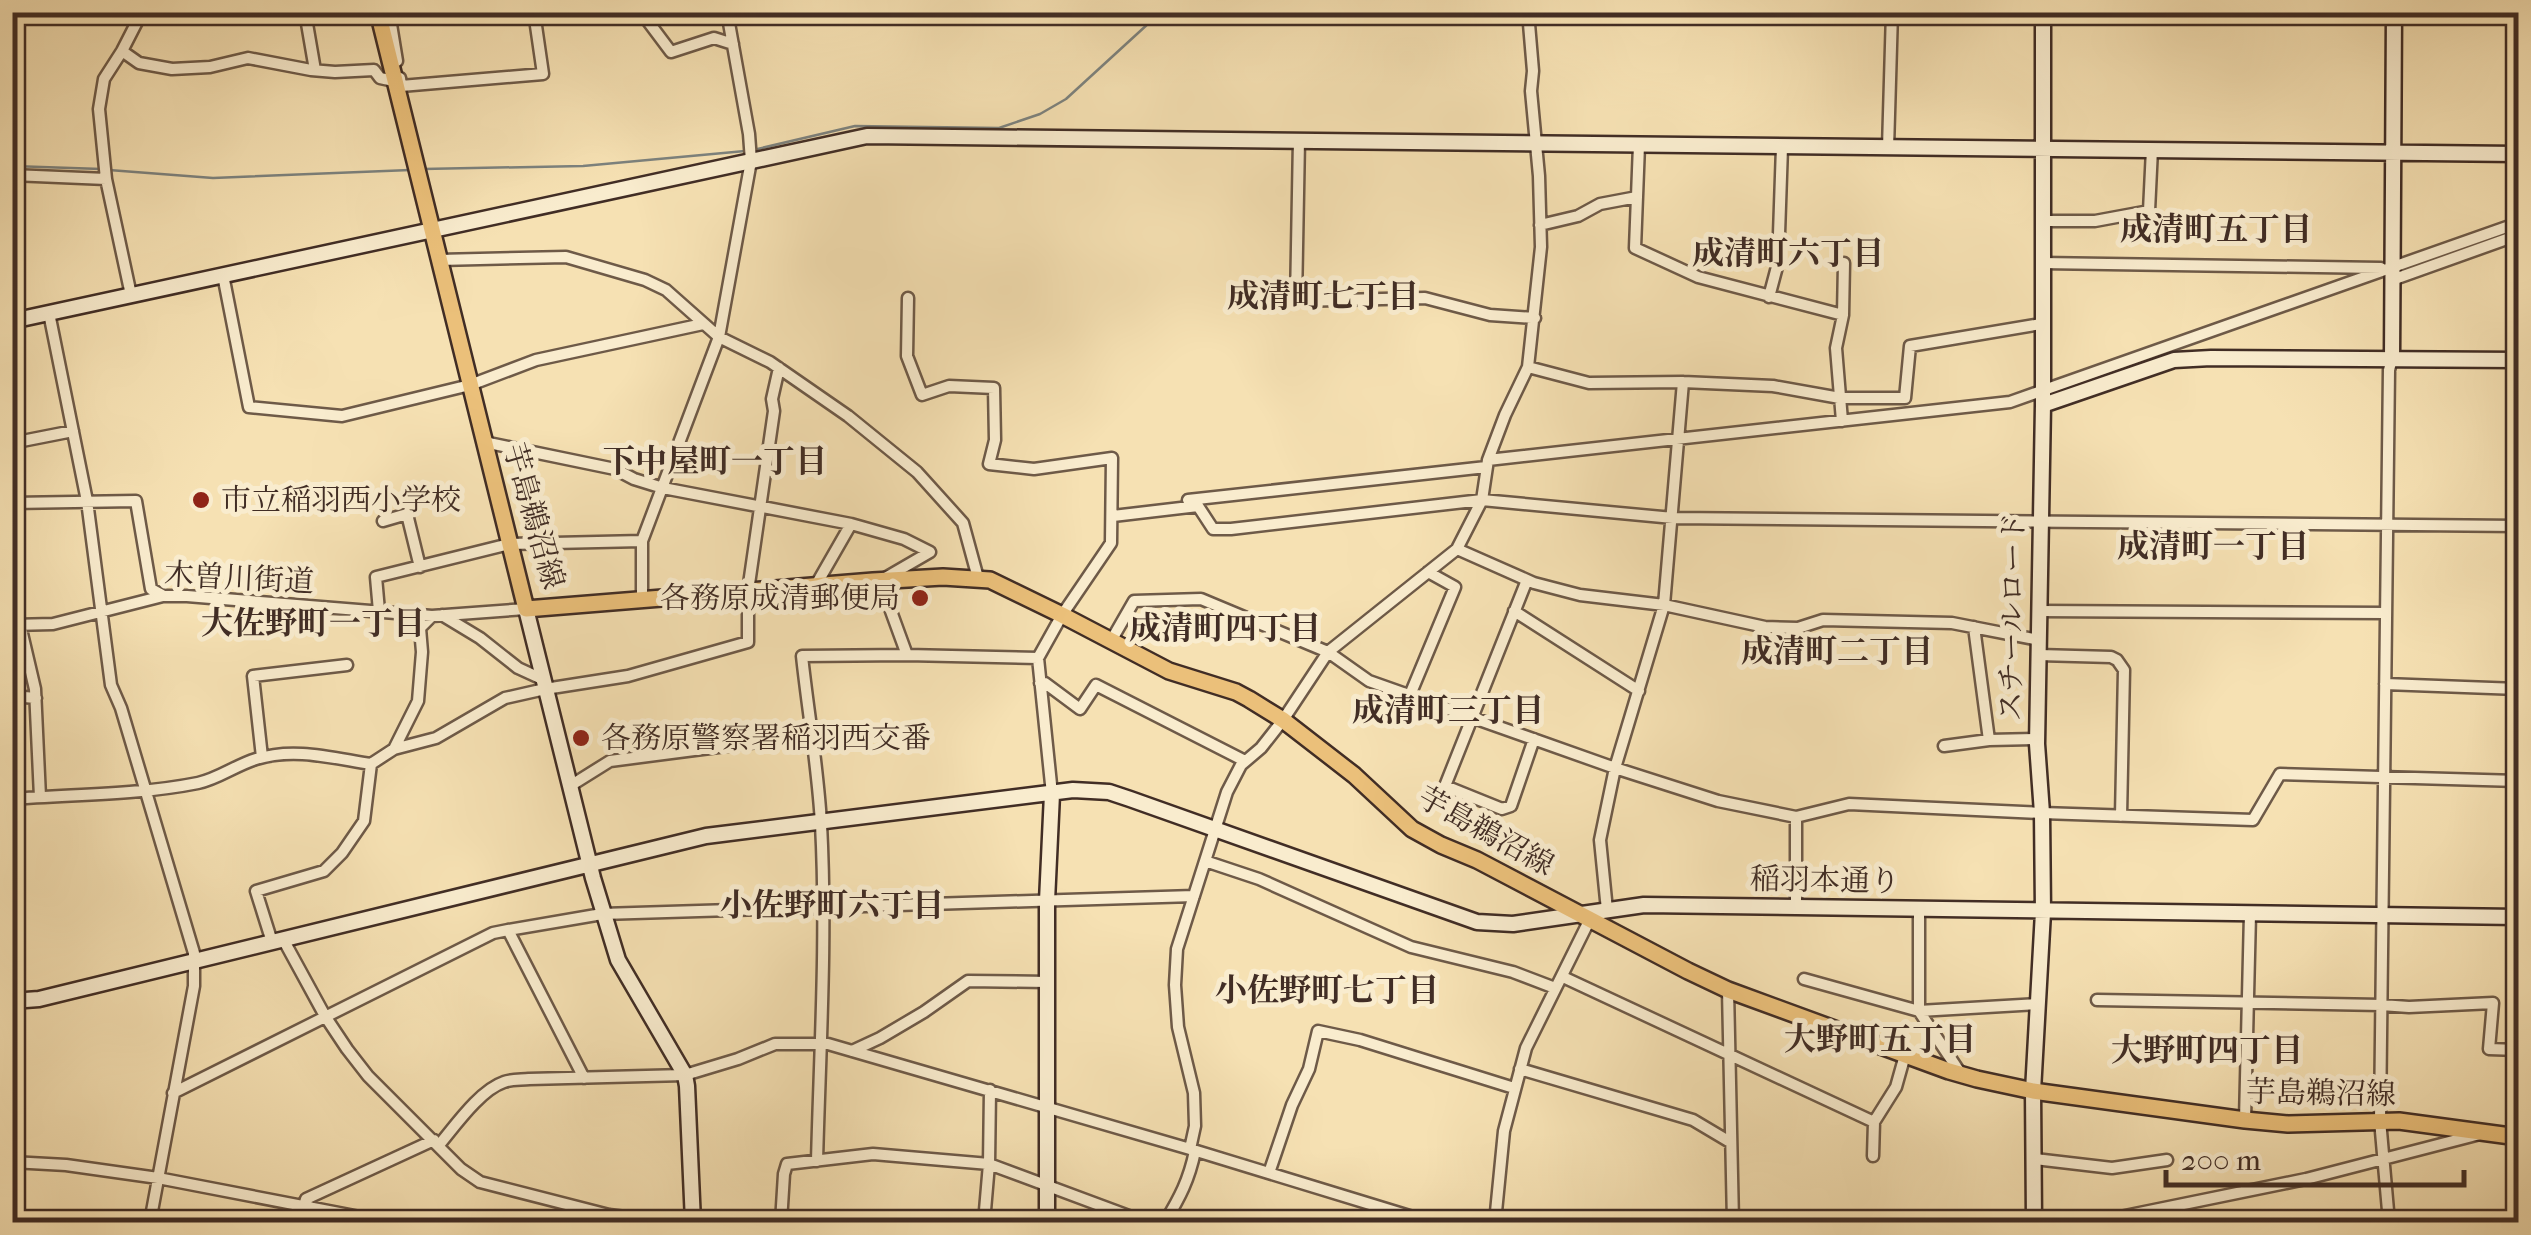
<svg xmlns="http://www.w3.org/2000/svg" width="2531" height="1235" font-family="'IM FELL French Canon','Noto Serif JP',serif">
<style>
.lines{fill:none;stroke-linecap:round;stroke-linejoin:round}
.stream{stroke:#7c827e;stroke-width:2.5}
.street-casing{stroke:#6e5a48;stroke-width:15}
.secondary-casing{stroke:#412d25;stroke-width:19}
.primary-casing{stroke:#412d25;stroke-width:20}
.street{stroke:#f9ecce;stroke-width:10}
.secondary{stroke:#f9ecce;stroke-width:14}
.primary{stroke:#ebc07a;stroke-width:15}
.poi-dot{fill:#8f2418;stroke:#f9ecce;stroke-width:4}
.labels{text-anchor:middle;stroke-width:10;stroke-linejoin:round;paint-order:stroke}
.poi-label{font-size:30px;fill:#412d25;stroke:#f9ecce;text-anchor:start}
.street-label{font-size:30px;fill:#412d25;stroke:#f9ecce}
.neighbourhood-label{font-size:32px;font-weight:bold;fill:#412d25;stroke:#f9ecce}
</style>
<rect width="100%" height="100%" fill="#f6e1b3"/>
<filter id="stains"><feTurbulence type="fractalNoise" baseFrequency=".002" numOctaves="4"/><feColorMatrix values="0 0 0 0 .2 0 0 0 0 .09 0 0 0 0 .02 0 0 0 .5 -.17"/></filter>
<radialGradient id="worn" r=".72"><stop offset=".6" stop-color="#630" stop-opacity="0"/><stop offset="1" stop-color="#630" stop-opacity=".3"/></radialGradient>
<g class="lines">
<!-- stream -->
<path class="stream" d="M753,150L855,126L999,128L1040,114L1066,99L1161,12
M12,166L101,169
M423,169L583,166L745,151
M109,170L213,178L410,170"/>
<!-- street casing -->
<g class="street-casing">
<path id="street" d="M305,12L315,70
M389,12L397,61
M641,12L671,52L714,38L733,44
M122,51L139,63L172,69L210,67L248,58L311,70L335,72L374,70L380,78L394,81
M400,78L401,86L543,74L534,12
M1299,140L1296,301L1425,298L1490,315L1535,318
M1639,145L1635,248L1698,277L1843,315
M1888,148L1892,12
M12,175L106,179
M2043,221H2095L2149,211L2152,149
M1540,225L1578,216L1600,204L1637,197
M439,260L566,257L645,280L666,290L719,337L770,362L848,416L917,472L963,523L978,578
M2042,263L2381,268
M223,275L249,407L342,416L470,385L536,360L703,324
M2392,280L2518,235
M131,295L106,179L99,109L104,79L122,51L142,12
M1769,297L1778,263L1782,147
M908,298L907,356L922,395L949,386L994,388L995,440L989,464L1034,469L1112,458L1111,543L1062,615L1038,658L1052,794
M49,313L87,501L111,685L121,708L194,953V986L150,1222
M1528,367L1589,383L1683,382L1773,386L1840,398H1905L1910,346L2041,324
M1842,421L1836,348L1843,315L1844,263
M484,442L615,469L634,479L663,488L851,524L904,539L930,552L880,581L907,655L802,656C808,712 818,768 821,824C827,936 820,1048 817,1161
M12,443L73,431
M1488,460L2010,402L2518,223
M1188,500L1486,467
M12,503L136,501L151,589L162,595
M1113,516L1198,506L1213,529H1231L1482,500L1673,518L2518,526
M383,521L407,514L420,567
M1457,549L1534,583L1580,595L1664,605L1765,627L1798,628L1823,620L1952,623L2039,640
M1527,580L1445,786L1502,809L1511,806L1534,739
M816,585L851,524
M642,599V541L719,337L751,161L749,134L727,12
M379,611L376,577L509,544L642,541
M1514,611L1639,691
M2040,611L2386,613
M442,615L480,638L518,668L542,679
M12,625L53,624L163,596H187L432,616L526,609
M20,625L35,689L40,797
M1974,627L1989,740
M1111,641L1134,601L1201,599L1328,652L1369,681L1615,768L1718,801L1796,817L1849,804L2042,813L2253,820L2280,774L2518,781
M907,655L1038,658
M2039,655L2111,657L2117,660L2124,670L2121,816
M1040,683H1045L1080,709L1096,685L1245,761
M2385,684L2518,689
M1410,695L1455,587L1428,572
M12,696L36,698
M1944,746L1989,740L2037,739
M394,749L436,738L505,698L545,689L628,676L748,642V591L774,411L772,399L779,368
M262,757L253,676L347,665
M570,786L610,761L811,735
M12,799C74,794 138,795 198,783C218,779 236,765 256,759C294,747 332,758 371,764L394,749L418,701L422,652L420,628L432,616
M1796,817V907
M1205,861L1259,879L1411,947L1513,972L1555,988
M1607,910L1600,840L1615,768L1664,605L1683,382
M1919,910V1011L1961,1074
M508,930L584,1078
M283,939L325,1016L347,1049L368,1076L461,1169L480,1182L609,1215L650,1220L692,1221
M272,942L256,891L324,871L342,853L364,821L371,764
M1563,977L1874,1122
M1804,979L1919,1011L2038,1004
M1728,990L1733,1222
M2097,1000L2381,1005L2409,1007L2493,1003L2489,1049L2518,1050
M852,1051L880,1038L924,1012L968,981L1048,982
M1520,1069L1693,1120L1730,1142
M173,1093L493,933L508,930L602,914L1194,896
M2245,1120L2250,914
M439,1145C455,1126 480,1090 504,1082C512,1079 522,1080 529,1079L685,1075L738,1059L775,1044H828L1190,1149L1429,1222
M1190,1149L1195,1126L1194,1093L1178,1027L1175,985L1177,949L1227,792L1241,765L1261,748L1283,720L1328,652L1457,549L1482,500L1488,460L1505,415L1528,367L1541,247L1539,176L1531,91L1533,71L1528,12
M1873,1156L1874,1122L1896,1087L1905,1055
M2035,1159L2112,1168L2167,1160
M12,1162L66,1165L158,1178L386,1222
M1269,1173L1292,1105L1309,1069L1318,1031L1360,1040L1514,1088
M304,1206L306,1199L434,1140
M307,1222L310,1207
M781,1222L784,1174L787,1164L873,1154L989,1164L1145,1222
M984,1222L989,1164L990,1090
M1165,1222C1180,1197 1189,1180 1195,1151
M1495,1222L1504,1131L1526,1048L1590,919
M2107,1222L2115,1218L2306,1179L2480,1134
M2389,1222L2380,1120L2389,370L2392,359"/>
</g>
<!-- secondary casing -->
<g class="secondary-casing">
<path id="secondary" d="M12,321L867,136L2518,154
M2392,359L2394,12
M2043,405L2174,360L2211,358L2518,360
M526,609L593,878L618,960L685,1075L687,1086L693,1222
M12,1001L39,999L706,836L1073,790L1109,792L1130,799L1477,922L1513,924L1644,905L2518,917
M1047,1222V901L1052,794
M2034,1222L2033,1091L2043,912L2042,813L2037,744L2043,405V12"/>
</g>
<!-- primary casing -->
<g class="primary-casing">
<path id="primary" d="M378,12L526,609L873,581L943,577L990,580L1062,615L1169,671L1236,692L1249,699L1283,720L1354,775L1412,829L1441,845L1477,860L1688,971L1728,990L1949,1071L1977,1079L2033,1091L2245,1120L2288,1124L2399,1121L2518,1137"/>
</g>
<!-- street -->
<use href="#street" class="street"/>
<!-- secondary -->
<use href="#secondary" class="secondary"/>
<!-- primary -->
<use href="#primary" class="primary"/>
</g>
<!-- markers -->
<g class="poi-dot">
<circle cx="201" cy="500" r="10"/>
<circle cx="920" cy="598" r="10"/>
<circle cx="581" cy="738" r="10"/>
</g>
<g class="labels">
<!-- poi labels -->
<g class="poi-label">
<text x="221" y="510">市立稲羽西小学校</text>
<text x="900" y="608" text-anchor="end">各務原成清郵便局</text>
<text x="601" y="748">各務原警察署稲羽西交番</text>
</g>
<!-- street labels -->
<g class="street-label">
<text transform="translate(534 516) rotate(74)" y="10">芋島鵜沼線</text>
<text transform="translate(239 578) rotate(3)" y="10">木曽川街道</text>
<text transform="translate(2012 617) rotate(-89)" y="10">スチールロード</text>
<text transform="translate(1486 831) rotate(29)" y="10">芋島鵜沼線</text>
<text transform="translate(1825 880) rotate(1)" y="10">稲羽本通り</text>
<text transform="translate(2321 1093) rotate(1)" y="10">芋島鵜沼線</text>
</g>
<!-- neighbourhood labels -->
<g class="neighbourhood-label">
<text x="2216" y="240">成清町五丁目</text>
<text x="1788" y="264">成清町六丁目</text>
<text x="1323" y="307">成清町七丁目</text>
<text x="715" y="472">下中屋町一丁目</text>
<text x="2213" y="557">成清町一丁目</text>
<text x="313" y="634">大佐野町一丁目</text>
<text x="1225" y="639">成清町四丁目</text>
<text x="1837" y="662">成清町二丁目</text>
<text x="1448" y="721">成清町三丁目</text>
<text x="832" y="916">小佐野町六丁目</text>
<text x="1327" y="1001">小佐野町七丁目</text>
<text x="1880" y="1050">大野町五丁目</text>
<text x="2207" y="1061">大野町四丁目</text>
</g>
</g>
<!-- margin -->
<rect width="2531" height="1235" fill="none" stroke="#f6e1b3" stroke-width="50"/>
<rect x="15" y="15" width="2501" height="1205" fill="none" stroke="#412d25" stroke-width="5"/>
<rect x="25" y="25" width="2481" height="1185" fill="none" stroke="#412d25" stroke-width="2.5"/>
<!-- scale -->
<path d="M2166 1170v15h298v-15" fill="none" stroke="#412d25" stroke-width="5"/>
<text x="2181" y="1170" font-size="30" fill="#412d25" stroke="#f9ecce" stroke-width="8" paint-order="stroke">200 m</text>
<rect width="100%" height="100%" filter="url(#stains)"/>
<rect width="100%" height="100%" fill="url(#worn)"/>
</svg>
